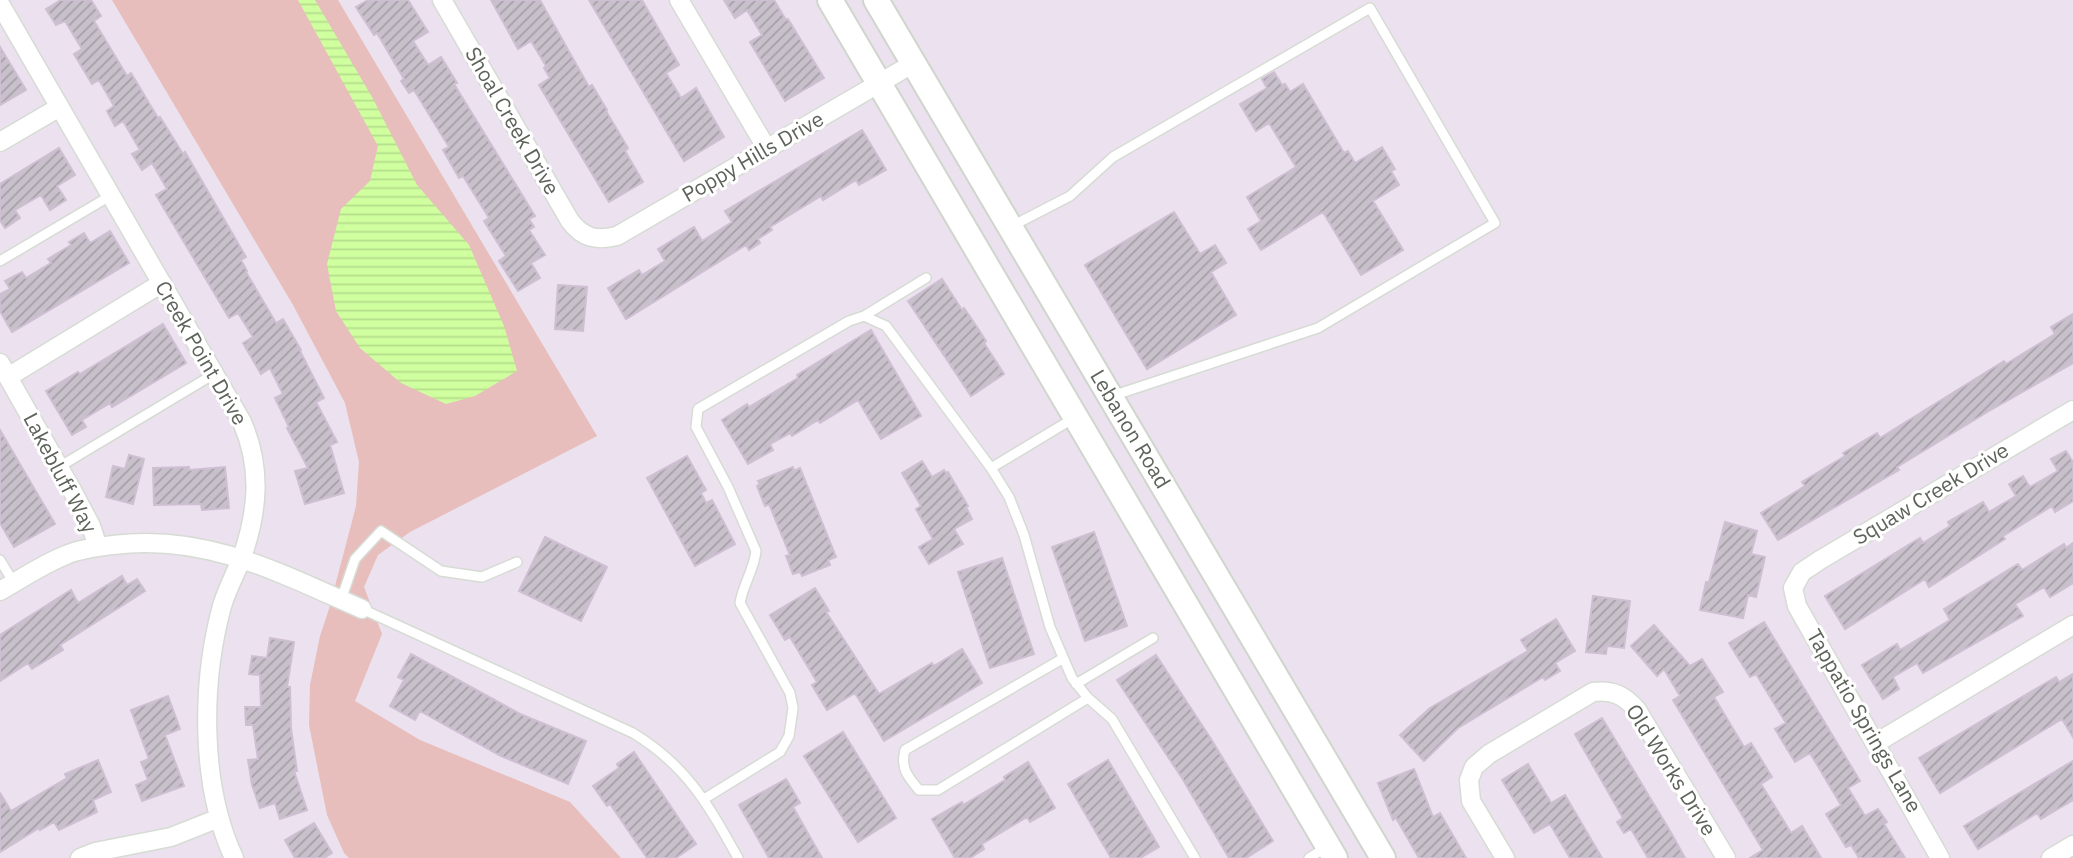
<svg xmlns="http://www.w3.org/2000/svg" width="2073" height="858" font-family="'IBM Plex Sans',sans-serif">
<style>
.grass{fill:#e7bebb}
.water{fill:url(#water-rules)}
.building{fill:url(#building-hatch);stroke:#cebfd3;stroke-width:2}
.lines{fill:none;stroke-linecap:round;stroke-linejoin:round}
.service-casing{stroke:#d6dcd4;stroke-width:12}
.minor-casing{stroke:#d6dcd4;stroke-width:21}
.secondary-casing{stroke:#cfd6cc;stroke-width:28}
.service{stroke:#fff;stroke-width:9}
.minor{stroke:#fff;stroke-width:18}
.secondary{stroke:#fff;stroke-width:24}
.labels{text-anchor:middle;stroke-width:6;stroke-linejoin:round;paint-order:stroke}
.street-label{font-size:21px;fill:#5d635a;stroke:#fff}
</style>
<defs>
<pattern id="water-rules" width="6" height="5" patternUnits="userSpaceOnUse" patternTransform="scale(1.75)"><rect width="6" height="5" fill="#d0ffa0"/><path d="M0 2.5h6" fill="none" stroke="#b5dd8c"/></pattern>
<pattern id="building-hatch" width="6" height="6" patternUnits="userSpaceOnUse" patternTransform="scale(1.75)"><rect width="6" height="6" fill="#c8c0cb"/><path d="M-1 1l2-2M0 6l6-6M5 7l2-2" fill="none" stroke="#a6a0a8"/></pattern>
</defs>
<rect width="100%" height="100%" fill="#ece1ee"/>
<!-- grass -->
<path class="grass" d="M112,0H338L597,436L410,532L378,555L364,587L382,634L355,701L420,740L570,802L621,858H349L344,853L327,815L309,725L310,685L320,636L329,609L356,506L359,462L345,403L293,305Z"/>
<!-- water -->
<path class="water" d="M298,0H315L372,97L417,185L469,245L504,326L517,371L475,396L446,404L401,383L360,348L336,311L327,264L341,209L370,181L378,146Z"/>
<!-- building -->
<path class="building" d="M61,0H91L101,16L94,21L127,76L131,73L158,118L160,117L183,154L185,152L246,257L241,260L247,271L246,272L276,323L283,319L301,350L300,351L324,398L316,402L337,442L330,445L344,493L305,504L295,471L308,468L287,428L289,427L275,398L283,394L270,368L261,374L243,343L253,337L238,313L229,318L156,195L167,189L152,163L142,170L132,154L140,150L123,121L115,126L107,111L114,106L99,80L92,84L74,54L82,49L65,21L56,25L46,9Z
M368,0H408L428,32L413,41L428,65L441,57L457,83L454,84L535,216L529,219L534,227L529,230L545,255L531,263L540,278L518,291L499,261L506,256L484,221L489,218L463,176L459,178L443,150L449,147L414,90L409,93L401,81L404,79L377,33L374,35L356,7Z
M491,0H540L589,87L592,85L607,110L606,111L628,148L625,151L643,182L609,202L539,85L550,78L544,68L546,66L531,41L518,49Z
M589,0H642L679,65L666,73L681,98L696,88L724,137L684,161Z
M724,0H774L786,20L788,19L824,78L785,101L750,42L762,35L747,10L735,18Z
M0,47L26,90L0,105Z
M1274,72L1282,85L1285,84L1290,92L1303,84L1344,153L1348,151L1355,163L1382,147L1395,169L1391,171L1399,185L1373,201L1403,250L1361,275L1323,212L1261,250L1248,229L1261,221L1247,197L1296,167L1269,123L1256,131L1240,104L1267,88L1262,79Z
M862,130L886,170L859,185L856,180L823,200L821,196L770,227L772,230L758,239L760,243L749,250L746,245L626,319L608,288L639,270L642,275L665,261L658,249L694,227L702,241L732,222L725,211Z
M59,148L75,175L57,186L66,200L50,210L41,195L15,210L20,218L5,228L0,220V184Z
M1174,212L1200,254L1215,245L1226,263L1211,272L1236,315L1147,369L1085,265Z
M110,231L129,263L12,332L0,311V294L10,289L5,281L22,272L26,278L51,263L48,259L71,245L69,242L84,233L90,243Z
M942,279L962,310L964,308L977,327L986,341L984,343L1004,374L971,396L908,301Z
M558,285L587,287L583,331L555,329Z
M2073,314V363L1989,411L1897,467L1899,470L1778,540L1761,513L1805,486L1802,482L1845,456L1843,453L1877,433L1880,438L2004,361L2006,364L2055,334L2051,327Z
M163,324L186,363L112,407L110,403L82,420L86,427L72,435L46,391L78,372L80,374Z
M871,330L921,416L881,439L858,400L820,423L818,420L792,436L790,433L770,444L773,450L748,464L722,420L747,404L749,407L798,378L797,375Z
M0,430L55,524L14,547L0,523Z
M2066,451L2073,462V501L2055,512L2052,506L2003,536L2005,539L1929,587L1925,579L1845,629L1825,596L1920,538L1923,543L1950,526L1948,522L1983,502L1989,512L2016,496L2009,484L2023,476L2030,487L2058,471L2051,459Z
M129,455L144,459L133,504L106,497L113,466L125,469Z
M687,456L706,490L701,493L706,503L712,500L735,544L695,566L647,478Z
M922,461L932,477L944,470L946,473L948,472L968,506L966,507L972,519L954,529L963,544L929,564L919,547L933,539L916,509L921,506L902,473Z
M189,467V470L225,467L229,508L202,510L201,504L154,505L153,468Z
M793,467L794,471L800,468L836,557L828,560L830,565L802,576L800,572L793,574L786,556L790,555L769,504L765,506L757,486L760,484L758,481Z
M1725,522L1757,531L1751,554L1765,557L1756,597L1748,595L1743,618L1700,610L1706,582H1709Z
M1094,532L1127,626L1085,641L1052,547Z
M545,537L607,567L581,621L519,591Z
M2073,543V583L2050,597L2044,587L2015,604L2023,616L2009,624L1923,673L1917,663L1893,677L1899,689L1883,699L1862,665L1897,644L1900,650L1950,620L1944,609L2018,564L2022,570L2064,544L2066,548Z
M1002,558L1034,654L990,668L958,572Z
M122,576L127,585L137,579L145,591L60,645L63,650L32,669L28,663L0,681V635L71,590L78,603Z
M815,588L829,611L826,612L879,694L932,663L934,666L962,649L982,683L884,741L855,693L827,710L812,685L817,682L790,637L785,640L770,615Z
M1593,596L1630,601L1624,648L1607,646L1606,654L1586,652Z
M1556,619L1575,651L1555,663L1560,671L1545,680L1543,677L1458,728L1424,761L1400,735L1430,708L1528,651L1521,640Z
M1764,622L1860,781L1848,788L1865,816L1878,809L1887,822L1884,824L1905,858H1859L1851,845L1846,847L1826,814L1841,805L1810,753L1795,762L1775,729L1786,723L1756,674L1750,677L1729,643Z
M1654,625L1690,666L1702,659L1723,692L1714,697L1744,747L1751,743L1772,777L1761,784L1791,833L1802,826L1821,858H1750L1763,850L1673,700L1680,696L1664,669L1657,676L1631,646Z
M270,638L294,642L287,687H290L291,729L297,771H294L307,810L280,819L275,803L260,808L252,785L248,760L258,759L253,725H246L245,707H261L260,675L249,674L252,656L267,658Z
M411,654L520,714L586,741L568,784L501,756L420,711L415,720L390,706L404,680L398,677Z
M1156,655L1211,739L1273,841L1246,858H1229L1182,778L1117,680Z
M2073,674V737L2062,719L1940,793L1919,758L2056,677L2059,682Z
M168,696L180,729L165,735L184,786L142,801L136,785L148,780L141,762L149,759L131,710Z
M1602,718L1673,836L1685,858H1648L1631,829L1624,833L1617,822L1623,818L1575,734Z
M843,732L896,818L858,842L804,756Z
M634,752L696,844L676,858H647L610,804L607,806L593,786L619,768L617,764Z
M98,760L111,792L93,800L97,812L59,830L54,822L40,830L39,828L0,852V793L11,811L67,778L65,774Z
M1108,760L1159,847L1140,858H1111L1068,784Z
M2073,761V800L2041,819L2037,813L1978,849L1964,826Z
M1028,762L1055,808L1030,822L1027,817L982,844L984,849L970,858H955L932,819L962,802L963,805L1005,780L1004,777Z
M1528,764L1551,803L1565,795L1602,858H1570L1550,824L1534,833L1502,780Z
M1414,769L1433,817L1440,813L1466,858H1419L1396,818L1393,820L1378,783Z
M786,779L800,803L793,807L822,858H769L739,805Z
M314,823L332,853L324,858H295L285,840Z"/>
<g class="lines">
<!-- service casing -->
<g class="service-casing">
<path id="service" d="M1012,226L1070,196L1113,157L1370,8L1495,223L1318,328L1112,396
M0,261L110,196
M864,316L926,278
M59,467L214,374
M991,468L1074,418
M0,560L14,583
M341,600L355,559L381,531L441,571L482,577L517,562
M362,609L633,733C687,766 708,804 738,858
M1062,659L905,750C900,768 908,777 919,790H938L1088,698
M1076,684L1153,638
M704,799L780,752L789,736L793,708L790,693L740,603C743,584 754,570 756,551L728,487L696,427L698,409L849,321L864,316L886,326L991,468L1009,497L1024,535L1050,627L1072,678L1088,698L1112,719L1195,858
M1309,858L1325,848"/>
</g>
<!-- minor casing -->
<g class="minor-casing">
<path id="minor" d="M442,0L570,221C583,238 596,241 617,236L914,63
M679,0L767,149
M0,4L242,422C262,468 258,511 242,557C236,573 227,589 222,606C201,683 200,785 234,858
M0,142L58,108
M0,363L74,494L91,526L98,547
M8,377L162,283
M0,591C21,579 43,564 66,555C80,549 97,547 113,545C205,533 280,573 362,609
M1876,743L2073,625
M80,858L95,852L171,837L219,818
M1505,858L1471,801L1469,780L1474,767L1489,754L1593,692C1613,690 1624,695 1637,710L1726,858
M1940,858L1797,606L1793,588L1802,572L1820,560L2073,410
M2051,858L2073,845"/>
</g>
<!-- secondary casing -->
<g class="secondary-casing">
<path id="secondary" d="M830,0L1335,858
M876,0L1383,858"/>
</g>
<!-- service -->
<use href="#service" class="service"/>
<!-- minor -->
<use href="#minor" class="minor"/>
<!-- secondary -->
<use href="#secondary" class="secondary"/>
</g>
<g class="labels">
<!-- street labels -->
<g class="street-label">
<text transform="translate(512 121) rotate(60)" y="7">Shoal Creek Drive</text>
<text transform="translate(753 157) rotate(-30)" y="7">Poppy Hills Drive</text>
<text transform="translate(201 353) rotate(60)" y="7">Creek Point Drive</text>
<text transform="translate(1130 429) rotate(59)" y="7">Lebanon Road</text>
<text transform="translate(60 473) rotate(62)" y="7">Lakebluff Way</text>
<text transform="translate(1931 494) rotate(-31)" y="7">Squaw Creek Drive</text>
<text transform="translate(1864 721) rotate(60)" y="7">Tappatio Springs Lane</text>
<text transform="translate(1671 770) rotate(58)" y="7">Old Works Drive</text>
</g>
</g>
</svg>
